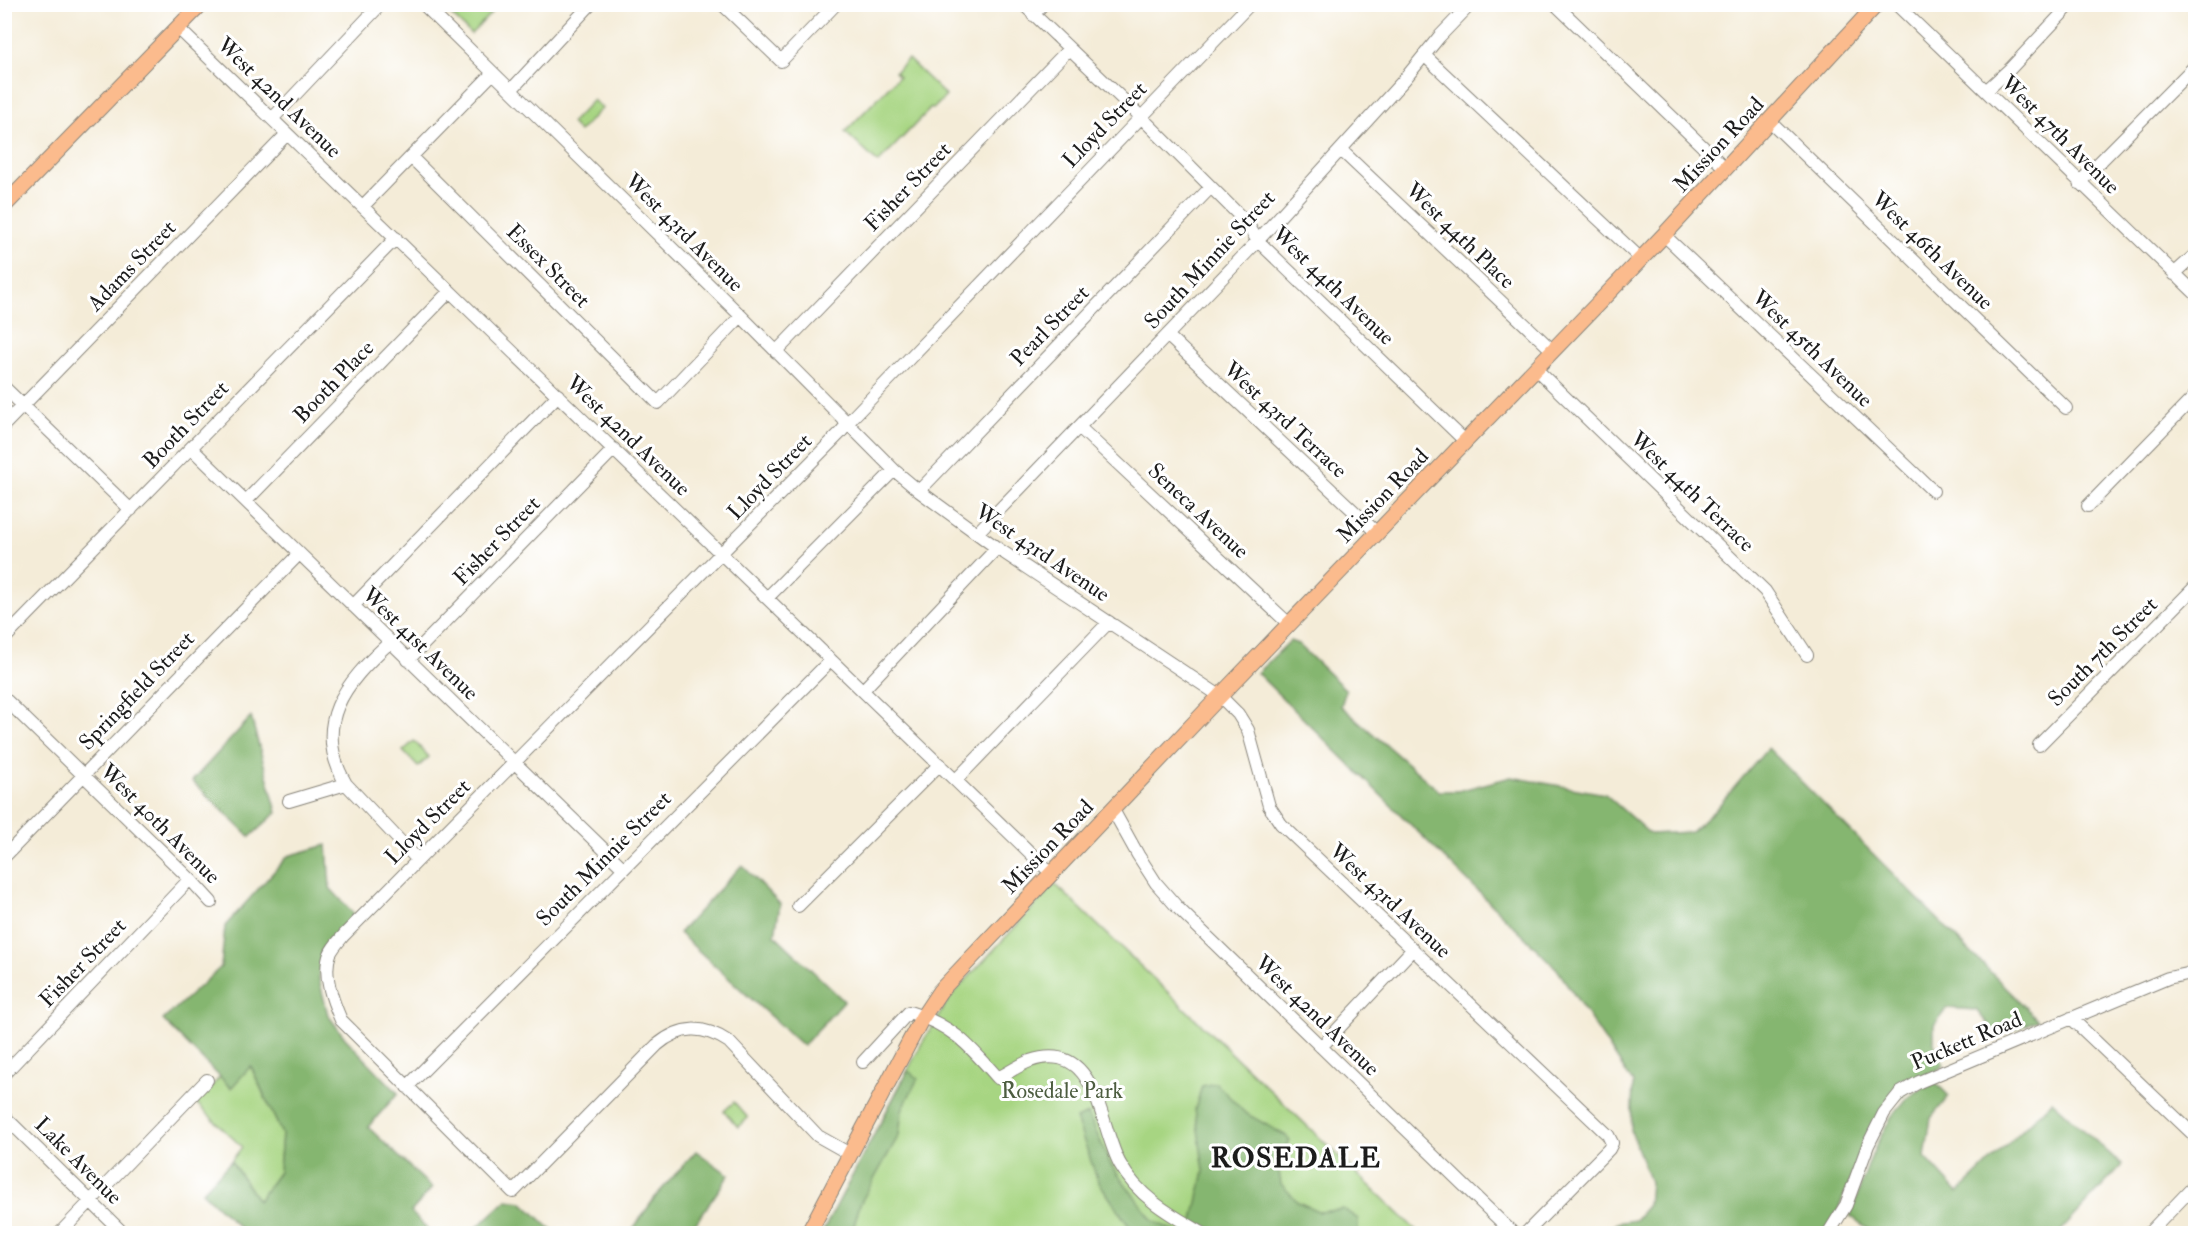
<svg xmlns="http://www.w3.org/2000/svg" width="2200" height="1238" font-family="'IM FELL Double Pica',serif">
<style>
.green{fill:#a7d582;stroke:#62784f;stroke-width:1.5}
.forest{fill:#85b670;stroke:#506946;stroke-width:1.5}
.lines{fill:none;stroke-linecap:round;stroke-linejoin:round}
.minor-casing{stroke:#88847a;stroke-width:14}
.major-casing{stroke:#88847a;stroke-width:17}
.minor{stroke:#fff;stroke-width:12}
.major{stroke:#fbbb8d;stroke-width:15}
.labels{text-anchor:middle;stroke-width:6;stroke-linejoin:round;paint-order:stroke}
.street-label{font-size:22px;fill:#1c1c1c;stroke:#fff}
.park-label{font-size:22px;fill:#4d5d40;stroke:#fff}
.district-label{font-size:28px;font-weight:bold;letter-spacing:1.5px;fill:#1c1c1c;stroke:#fff}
</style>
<rect width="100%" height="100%" fill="#fff"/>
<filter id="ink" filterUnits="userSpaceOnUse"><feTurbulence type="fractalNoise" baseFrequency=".0167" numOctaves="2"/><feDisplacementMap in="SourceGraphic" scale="12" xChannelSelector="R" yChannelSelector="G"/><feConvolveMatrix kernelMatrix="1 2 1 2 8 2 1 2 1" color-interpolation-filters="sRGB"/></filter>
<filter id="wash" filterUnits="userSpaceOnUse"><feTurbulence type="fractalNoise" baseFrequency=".008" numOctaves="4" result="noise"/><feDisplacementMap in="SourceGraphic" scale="24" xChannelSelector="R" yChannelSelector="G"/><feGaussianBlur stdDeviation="1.35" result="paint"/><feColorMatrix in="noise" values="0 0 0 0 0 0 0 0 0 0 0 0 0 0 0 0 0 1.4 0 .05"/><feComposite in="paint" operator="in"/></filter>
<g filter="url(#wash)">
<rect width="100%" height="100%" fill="#f4ecd8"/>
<!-- green -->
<path class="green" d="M441,5H499L471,34Z
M908,59L946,96L933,109L931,108L878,163L845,132L899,76L895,72Z
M593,100L602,108L579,132L571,123Z
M414,741L429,757L418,767L403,751Z
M1055,884L1419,1233L822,1234L922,1043L951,996Z
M250,1065L282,1134L279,1172L258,1201L231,1161L242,1147L196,1103L220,1077L231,1088Z
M734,1102L748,1118L738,1127L724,1111Z"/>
<!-- forest -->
<path class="forest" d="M1290,641L1298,644L1346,690L1341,706L1439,791H1458L1511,777L1605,794L1650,834L1691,832L1715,810L1768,748L2038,1020L1998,1036L1976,1010L1947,1008L1934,1025V1044L1944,1065L1882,1111L1837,1212L1824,1233H1603L1617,1223L1635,1220L1648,1205L1650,1182L1631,1131L1633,1083L1557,969L1257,673Z
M251,717L277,812L250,837L192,781Z
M327,845L330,888L354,914L321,952L319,979L328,1015L345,1038L398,1093L368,1127L432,1188L411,1212L431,1233H242L240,1228L202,1192L231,1161L258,1201L279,1172L282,1134L251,1066L231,1088L163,1020L221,967L225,926L288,856Z
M742,865L780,904L775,935L844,1001L803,1046L679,933Z
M908,1071L918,1078L902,1110L899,1135L860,1204L852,1233H822Z
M1935,1082L1949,1096L1931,1118L1925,1157L1958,1193L2052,1101L2122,1165L2059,1233H1875L1850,1216C1865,1176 1876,1129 1907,1099C1914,1092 1926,1087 1935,1082Z
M1216,1083L1245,1113L1285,1135L1290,1140L1278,1165L1281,1184L1298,1202L1320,1212L1343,1209L1358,1219V1233L1190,1234L1204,1171L1195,1109L1202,1086Z
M1088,1114L1111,1165L1153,1221L1178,1233H1143L1131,1229L1098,1181L1076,1119Z
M696,1151L729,1175L689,1233H630L656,1196Z
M507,1200L522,1202L555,1233H471Z"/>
</g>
<g filter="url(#ink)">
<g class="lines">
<!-- minor casing -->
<g class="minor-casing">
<path id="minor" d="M423,4L741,316L894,470L919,491L997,548L1220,696L1238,714L1248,730L1269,806L1281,824L1608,1135L1612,1143L1609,1149L1525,1234
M722,4L781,61L836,4
M1023,4L1137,113L1247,223L1257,240L1465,441
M1555,4L1726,169
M1896,4L2196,294
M1033,15L1043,4
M178,28L1051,873
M1424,55L1641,259
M511,90L591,4
M1987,90L2010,69L2071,4
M272,119L381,4
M1771,122L2066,408
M1341,150L1553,351
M411,157L658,403L741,316
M2079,183L2196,65
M363,206L493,73
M1664,235L1933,491
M2174,274L2196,254
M1167,335L1377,533
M776,352L1069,49
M1536,369L1765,591L1807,655
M4,387L131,510
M4,425L287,134
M1079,427L1289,624
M191,448L623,868
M919,491L1210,188
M246,501L450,291
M2088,506L2196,395
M977,533L1251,248L1404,80L1439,37L1466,9
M767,598L894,470
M353,606L558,395
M4,639L396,238
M389,643C345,683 311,724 346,784L418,860
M408,660L614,449
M863,690L997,548
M4,698L190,879L211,902
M2039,745L2196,586
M956,780L1109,622
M289,801L346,784
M1113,810L1138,855L1156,883L1178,908L1514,1234
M4,857L299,554
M798,906L940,764
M2071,1018L2196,1137
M1321,1047L1413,949
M863,1062L909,1012C952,1025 969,1045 998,1078C1008,1073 1019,1065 1030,1061C1098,1038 1099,1126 1120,1164C1139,1198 1171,1215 1204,1234
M4,1074L190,879
M407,1087L831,660
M4,1116L124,1234
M850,1154L818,1136L729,1042C703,1025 681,1025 657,1045L513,1192L341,1020C333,1002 322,974 330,954C333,947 339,941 344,935L840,433L854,416L1250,4
M59,1234L207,1080
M1828,1234L1846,1205L1868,1145L1884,1113L1900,1093L1919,1082L2168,978L2187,974L2196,969
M2148,1234L2196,1184"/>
</g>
<!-- major casing -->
<g class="major-casing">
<path id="major" d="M4,206L201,4
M808,1234L922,1018L940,991L1220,696L1664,235L1877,4"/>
</g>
<!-- minor -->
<use href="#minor" class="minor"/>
<!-- major -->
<use href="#major" class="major"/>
</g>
</g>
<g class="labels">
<!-- street labels -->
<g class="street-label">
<text transform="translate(280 97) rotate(44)" y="8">West 42nd Avenue</text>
<text transform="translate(1104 124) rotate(-46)" y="8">Lloyd Street</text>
<text transform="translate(2061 134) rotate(45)" y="8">West 47th Avenue</text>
<text transform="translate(1718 144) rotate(-47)" y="8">Mission Road</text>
<text transform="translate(907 186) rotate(-46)" y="8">Fisher Street</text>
<text transform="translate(685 232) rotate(45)" y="8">West 43rd Avenue</text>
<text transform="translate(1461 235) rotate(44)" y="8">West 44th Place</text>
<text transform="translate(1933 250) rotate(44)" y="8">West 46th Avenue</text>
<text transform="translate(1209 259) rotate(-47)" y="8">South Minnie Street</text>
<text transform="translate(131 265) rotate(-46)" y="8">Adams Street</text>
<text transform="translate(549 265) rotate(45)" y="8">Essex Street</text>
<text transform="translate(1334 285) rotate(44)" y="8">West 44th Avenue</text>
<text transform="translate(1049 325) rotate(-46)" y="8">Pearl Street</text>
<text transform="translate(1813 348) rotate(44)" y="8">West 45th Avenue</text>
<text transform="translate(333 381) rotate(-46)" y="8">Booth Place</text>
<text transform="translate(1286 419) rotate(43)" y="8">West 43rd Terrace</text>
<text transform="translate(185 424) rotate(-46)" y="8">Booth Street</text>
<text transform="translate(629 435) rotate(44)" y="8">West 42nd Avenue</text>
<text transform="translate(769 476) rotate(-46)" y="8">Lloyd Street</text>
<text transform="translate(1693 491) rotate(44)" y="8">West 44th Terrace</text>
<text transform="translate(1382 495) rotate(-46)" y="8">Mission Road</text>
<text transform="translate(1199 510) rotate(43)" y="8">Seneca Avenue</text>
<text transform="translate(496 540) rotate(-46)" y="8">Fisher Street</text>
<text transform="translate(1043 552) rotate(34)" y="8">West 43rd Avenue</text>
<text transform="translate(421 643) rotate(44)" y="8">West 41st Avenue</text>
<text transform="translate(2102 651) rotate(-45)" y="8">South 7th Street</text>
<text transform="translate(136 690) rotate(-46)" y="8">Springfield Street</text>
<text transform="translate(427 821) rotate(-45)" y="8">Lloyd Street</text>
<text transform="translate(161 823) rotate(45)" y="8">West 40th Avenue</text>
<text transform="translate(1047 846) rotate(-46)" y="8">Mission Road</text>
<text transform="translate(603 858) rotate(-45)" y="8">South Minnie Street</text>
<text transform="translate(1391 900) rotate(43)" y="8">West 43rd Avenue</text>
<text transform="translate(82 962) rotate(-46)" y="8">Fisher Street</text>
<text transform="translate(1318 1015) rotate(44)" y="8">West 42nd Avenue</text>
<text transform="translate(1966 1040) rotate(-23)" y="8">Puckett Road</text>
<text transform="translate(79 1160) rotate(45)" y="8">Lake Avenue</text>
</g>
<!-- park labels -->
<g class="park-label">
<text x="1062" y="1098">Rosedale Park</text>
</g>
<!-- district labels -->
<g class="district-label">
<text x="1296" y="1167">ROSEDALE</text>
</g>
</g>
<!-- margin -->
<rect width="2200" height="1238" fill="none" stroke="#fff" stroke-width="24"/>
</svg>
